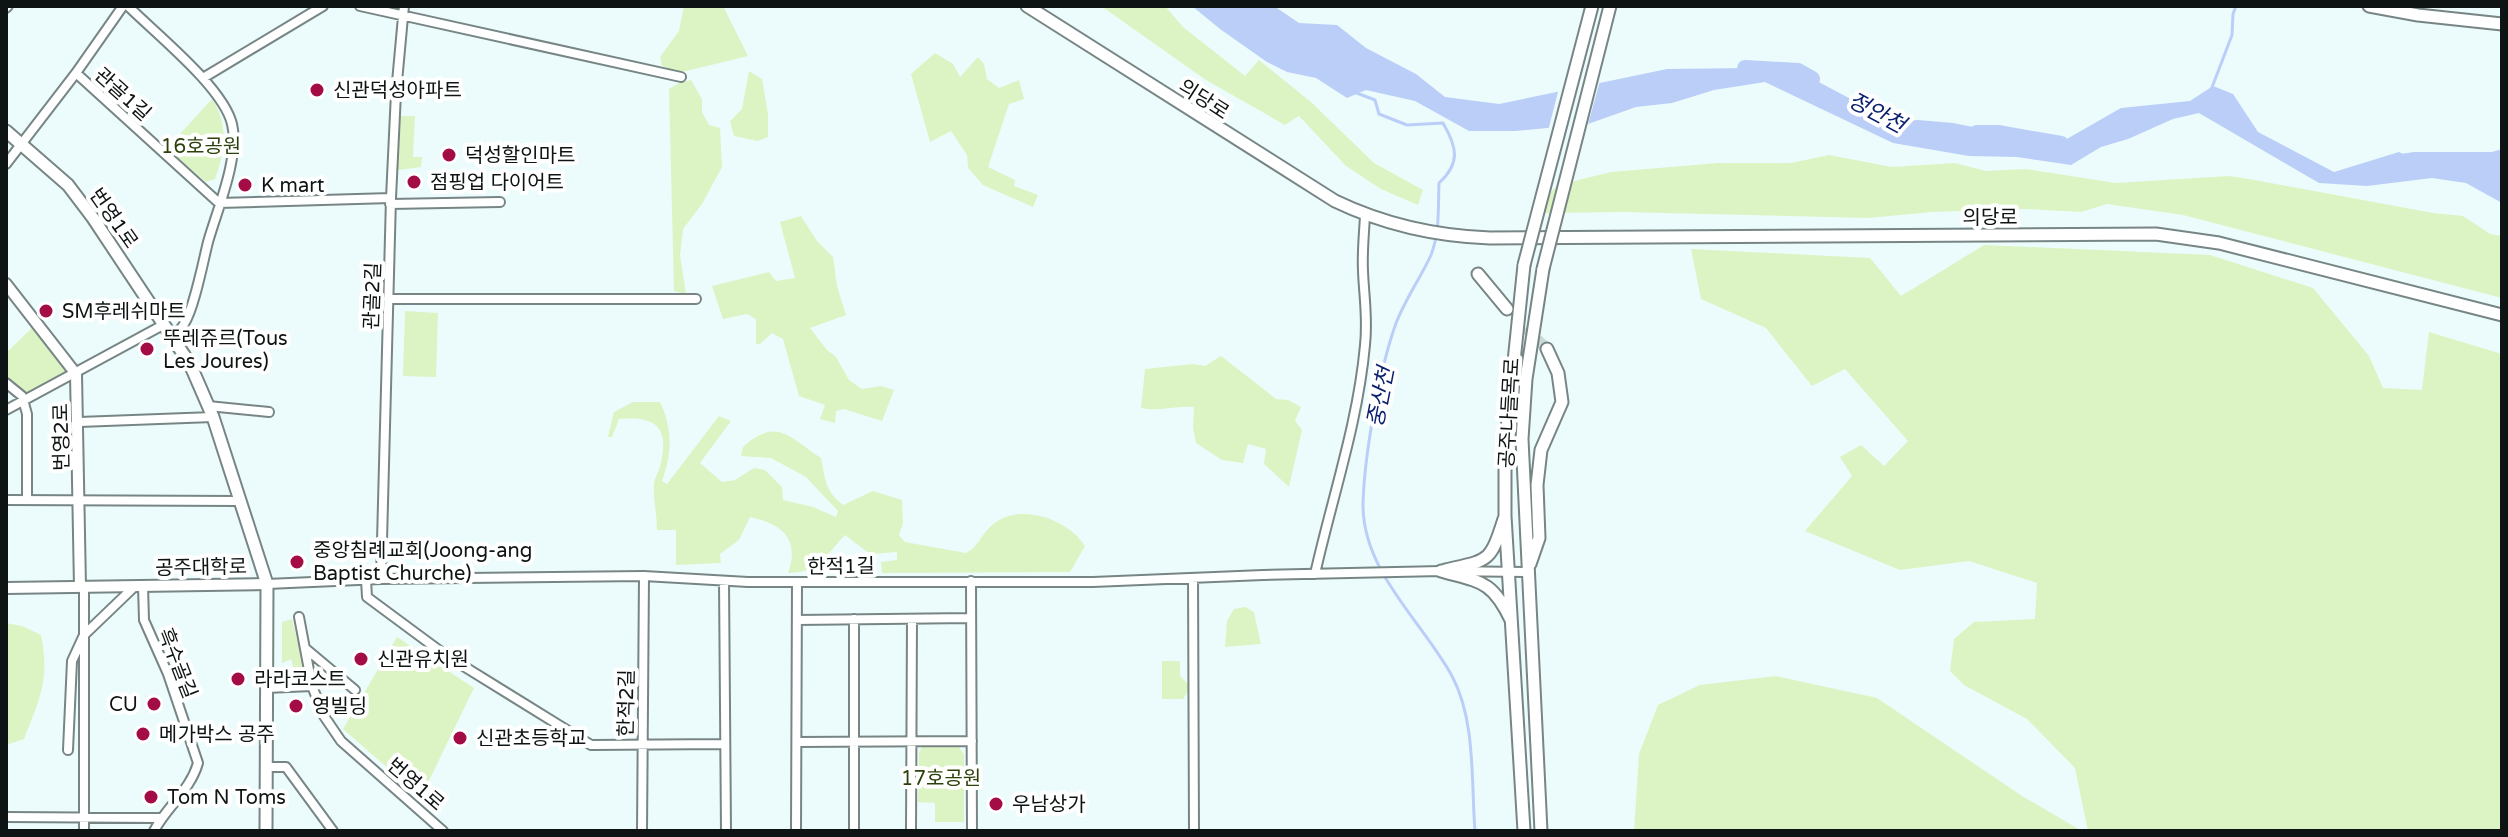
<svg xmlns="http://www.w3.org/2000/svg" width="2508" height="837" font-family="'Varela Round','Noto Sans KR',sans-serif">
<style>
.green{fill:#dcf4c3}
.water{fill:#bacef8}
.pier{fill:#ecfcfc}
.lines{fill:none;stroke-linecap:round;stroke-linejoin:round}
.stream{stroke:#bacef8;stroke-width:3}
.river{stroke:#bacef8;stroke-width:16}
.secondary-tunnel{stroke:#cbd9d9;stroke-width:11;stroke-dasharray:11 5.5;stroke-linecap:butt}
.minor-casing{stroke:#778585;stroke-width:12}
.tertiary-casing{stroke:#778585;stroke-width:14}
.secondary-casing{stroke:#778585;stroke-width:15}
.minor{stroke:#fff;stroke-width:8}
.tertiary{stroke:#fff;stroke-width:10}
.secondary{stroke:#fff;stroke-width:11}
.secondary-bridge-casing{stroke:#778585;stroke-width:15;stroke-linecap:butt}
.secondary-bridge{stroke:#fff;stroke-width:11}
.poi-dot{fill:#a40c46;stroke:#fff;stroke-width:3}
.labels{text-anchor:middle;stroke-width:8;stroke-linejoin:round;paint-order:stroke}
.poi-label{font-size:20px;fill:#0e1313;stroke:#fff;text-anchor:start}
.street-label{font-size:20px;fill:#0e1313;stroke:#fff}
.park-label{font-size:20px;fill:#2c410b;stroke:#fff}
.water-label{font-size:22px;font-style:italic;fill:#0a206e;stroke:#fff}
</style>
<rect width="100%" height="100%" fill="#ecfcfc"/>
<!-- green -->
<path class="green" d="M684,6H723L748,56L678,73L662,66L660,57L679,31Z
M1101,6H1165L1183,27L1245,76L1259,60L1311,102L1374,163L1423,190L1418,205L1381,189L1346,166L1299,116L1285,125L1206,80Z
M935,53L953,64L960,77L978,57L984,64L987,79L999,88L1019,80L1024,99L1009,104L988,167L1015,180L1014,186L1038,195L1033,207L983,185L968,168L967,155L951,131L930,142L911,74Z
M749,71L762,79L768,114V137L758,141L734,136L730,121L742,109Z
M691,80L702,99V112L709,125L720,128L722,167L702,204L683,229L680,255L686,294L674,291L669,89L679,83Z
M212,99C229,125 225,151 215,179L206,182L167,148Z
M399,116H415L413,157H422L421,167L398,170Z
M1829,155L1892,167L1955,163L1986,171L2026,169L2116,183L2229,176L2249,179L2433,213L2463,216L2490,234L2502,236V298L2183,215L2107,204L2081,212L2026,209L1932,212L1868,218L1623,212L1544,213L1551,192L1558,185L1611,172L1718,163H1791Z
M801,216L817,241L833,257L837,286L846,315L810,328L827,350L836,357L849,380L862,389L881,386L894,390L882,421L844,409L836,411L835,423L820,419L825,405L799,396L783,339L772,333L760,344H756V319L747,314L723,319L712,286L769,272L776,281L795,278L780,222Z
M1984,245L2210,255L2313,288L2369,356L2383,388L2422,390L2429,332L2502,354V831H2088L2075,768L2027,719L1964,685L1950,671L1954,639L1974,622L2035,619L2037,583L1969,561L1900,570L1805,531L1852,476L1840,457L1861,445L1884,466L1908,441L1845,369L1812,386L1766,328L1701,299L1691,249L1870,258L1901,296Z
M405,311L438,313L436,377L403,376Z
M37,323L76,374L24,402L6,383V353Z
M1221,356L1276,399L1288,400L1301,407L1295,421L1302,430L1289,487L1264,464L1266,449L1248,444L1243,463L1222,460L1196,443L1193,428L1194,407C1177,405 1158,412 1141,408L1145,369L1193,364L1205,366Z
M633,402H660C673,430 672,453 662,481L667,484L719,416L731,421L700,463L722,482L735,480L754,468L765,470L782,487L783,500L813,507L836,517L838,511L806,477L771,458L741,456L743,447C777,417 788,436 821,458C826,481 824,489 843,505L873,491L902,500L903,523L899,535L905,542L966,553C978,547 981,535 991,526C1018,501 1068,519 1085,546L1070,572L882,573L881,562L897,560V552L870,554L845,535C826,555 817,573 788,573C800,539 783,524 750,517L739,540L720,554L721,563L676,565V530H657C657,515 653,499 654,485C654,479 658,473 660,467C670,427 657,416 619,419L612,437H608L614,412Z
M1245,607L1254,612L1261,644L1225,647L1227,621L1234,609Z
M292,619L307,679L297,681L291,659L282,663V622Z
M6,623L22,626L41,635C50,678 40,699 24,739L6,745Z
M397,637L474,688L421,797L343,729Z
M1162,661H1180V676L1188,684L1189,690L1183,699H1162Z
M1776,676L1877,698L2022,796L2082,831H1634L1639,754L1658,705L1700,685Z
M923,746H958L964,754V822H935V803L918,802L919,752Z"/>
<!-- water -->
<path class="water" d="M1192,6H1274L1299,23L1337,25L1366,48L1416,74L1445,97L1499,104L1667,69L1750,68L1798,71L1894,122L1918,120L1953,123L2058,144L2121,108L2190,101L2213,86L2233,94L2258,132L2334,172L2399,152C2432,168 2469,159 2502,149V203L2466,183L2432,178L2367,186L2319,183L2199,113L2173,119L2128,139L2101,147L2071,165L2017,157L1969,156L1893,143L1765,82L1714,90L1672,103L1636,107L1588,124L1515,131H1469L1415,101L1366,90L1347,98L1316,78L1287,72L1267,62L1220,29Z"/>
<!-- pier -->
<path class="pier" d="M1600,81L1587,128L1548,131L1559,88Z"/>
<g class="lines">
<!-- stream -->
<path class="stream" d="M2211,90L2232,35L2233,14L2236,6
M1354,92L1375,100L1379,114L1407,125L1443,123C1457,147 1461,163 1439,183C1438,207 1440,232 1431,255C1420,279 1404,301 1395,326C1379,372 1364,457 1363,505C1363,572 1422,621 1452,676C1476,721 1471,781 1475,831"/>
<!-- river -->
<path class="river" d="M1745,68L1798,71L1812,79
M1977,133H1998L2061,144
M2396,163L2415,160H2502"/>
<!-- secondary-tunnel -->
<path class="secondary-tunnel" d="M1514,316L1547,349"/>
<!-- minor casing -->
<g class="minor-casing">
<path id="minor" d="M128,6C156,34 223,87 232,124C240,157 217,210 208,242C203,262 194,309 184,324C182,329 175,334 171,337
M360,6L681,77
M6,8L8,6
M76,73L219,203L391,198
M203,78L323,6
M6,164L76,73L123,6
M390,204L500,202
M388,299H696
M6,383L22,396L27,414V500
M208,406L269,412
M6,410L163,325
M79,422L213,417
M6,500L239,501
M1315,574C1332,498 1358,423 1365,345C1368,318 1364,297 1363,271C1362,253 1364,234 1365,216
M1193,578L1194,831
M381,579L391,198L396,93L404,6
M366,580L367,597L444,654L591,745L725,744
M724,581L726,831
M971,581L972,831
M267,584L381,579L644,576L748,582H1093L1263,575L1441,571L1527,572
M143,586L144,620L168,674L198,763C190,791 167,806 154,831
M299,617L312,686
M854,619V831
M797,620L971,618
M305,648L355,690
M266,688L312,686L324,716L341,741L443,831
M797,742L972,741
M68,750L72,661L84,635L135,586
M266,767H286L333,831
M6,817L161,818
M84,831V587
M642,831L644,576
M796,831L797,583
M911,831L912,619"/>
</g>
<!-- tertiary casing -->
<g class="tertiary-casing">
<path id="tertiary" d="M6,284L76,374L80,587
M6,588L267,584"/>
</g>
<!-- secondary casing -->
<g class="secondary-casing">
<path id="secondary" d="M1027,6L1335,201C1385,225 1434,236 1490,238L2156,234L2219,243L2502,315
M2369,6L2418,15L2502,24
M6,131L68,185L93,218L190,364L213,417L267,584L266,831
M1478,274L1507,309
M1530,564L1539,538L1537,485L1541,450L1562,402L1558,373L1547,349
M1445,570C1489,560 1490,563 1504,519
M1441,571C1480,582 1492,580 1511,620
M1524,831L1505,516V448L1524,265
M1541,831L1522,439L1526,379L1543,269"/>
</g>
<!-- minor -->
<use href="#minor" class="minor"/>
<!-- tertiary -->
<use href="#tertiary" class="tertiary"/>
<!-- secondary -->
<use href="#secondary" class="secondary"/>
<!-- secondary-bridge casing -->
<g class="secondary-bridge-casing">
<path id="secondary-bridge" d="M1524,265L1592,6
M1543,269L1610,6"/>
</g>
<!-- secondary-bridge -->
<use href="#secondary-bridge" class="secondary-bridge"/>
</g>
<!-- markers -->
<g class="poi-dot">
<circle cx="317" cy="90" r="8"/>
<circle cx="449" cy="155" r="8"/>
<circle cx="414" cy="182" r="8"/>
<circle cx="245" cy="185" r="8"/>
<circle cx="46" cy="311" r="8"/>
<circle cx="147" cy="349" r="8"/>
<circle cx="297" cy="562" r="8"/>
<circle cx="361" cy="659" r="8"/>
<circle cx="238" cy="679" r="8"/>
<circle cx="154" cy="704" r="8"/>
<circle cx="296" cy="706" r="8"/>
<circle cx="143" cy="734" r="8"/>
<circle cx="460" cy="738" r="8"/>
<circle cx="151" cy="797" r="8"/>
<circle cx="996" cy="804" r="8"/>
</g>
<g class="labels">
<!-- poi labels -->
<g class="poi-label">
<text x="333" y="97">신관덕성아파트</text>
<text x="465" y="162">덕성할인마트</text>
<text x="430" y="189">점핑업 다이어트</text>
<text x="261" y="192">K mart</text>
<text x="62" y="318">SM후레쉬마트</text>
<text x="163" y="345">뚜레쥬르(Tous<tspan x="163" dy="23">Les Joures)</tspan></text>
<text x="313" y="557">중앙침례교회(Joong-ang<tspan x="313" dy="23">Baptist Churche)</tspan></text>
<text x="377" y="666">신관유치원</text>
<text x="254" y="686">라라코스트</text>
<text x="138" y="711" text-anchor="end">CU</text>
<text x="312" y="713">영빌딩</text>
<text x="159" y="741">메가박스 공주</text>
<text x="476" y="745">신관초등학교</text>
<text x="167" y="804">Tom N Toms</text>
<text x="1012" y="811">우남상가</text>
</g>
<!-- street labels -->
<g class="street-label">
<text transform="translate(123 94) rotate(42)" y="7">관골1길</text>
<text transform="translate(1204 99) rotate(33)" y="7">의당로</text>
<text x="1990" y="224">의당로</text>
<text transform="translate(114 218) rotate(55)" y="7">번영1로</text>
<text transform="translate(372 296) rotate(-88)" y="7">관골2길</text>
<text transform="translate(1509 413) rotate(-87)" y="7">공주나들목로</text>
<text transform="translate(61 437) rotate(-91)" y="7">번영2로</text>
<text transform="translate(841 566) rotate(-1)" y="7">한적1길</text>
<text transform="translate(201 567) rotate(-1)" y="7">공주대학로</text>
<text transform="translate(178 663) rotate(69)" y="7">흑수골길</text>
<text transform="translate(626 703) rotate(-89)" y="7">한적2길</text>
<text transform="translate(416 784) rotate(41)" y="7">번영1로</text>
</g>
<!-- park labels -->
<g class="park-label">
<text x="201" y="153">16호공원</text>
<text x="941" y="785">17호공원</text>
</g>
<!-- water labels -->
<g class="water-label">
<text transform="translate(1877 112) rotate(28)" y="8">정안천</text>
<text transform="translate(1380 397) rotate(-79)" y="8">중산천</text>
</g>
</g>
<!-- border -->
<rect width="2508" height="837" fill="none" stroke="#0e1313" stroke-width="16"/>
</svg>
